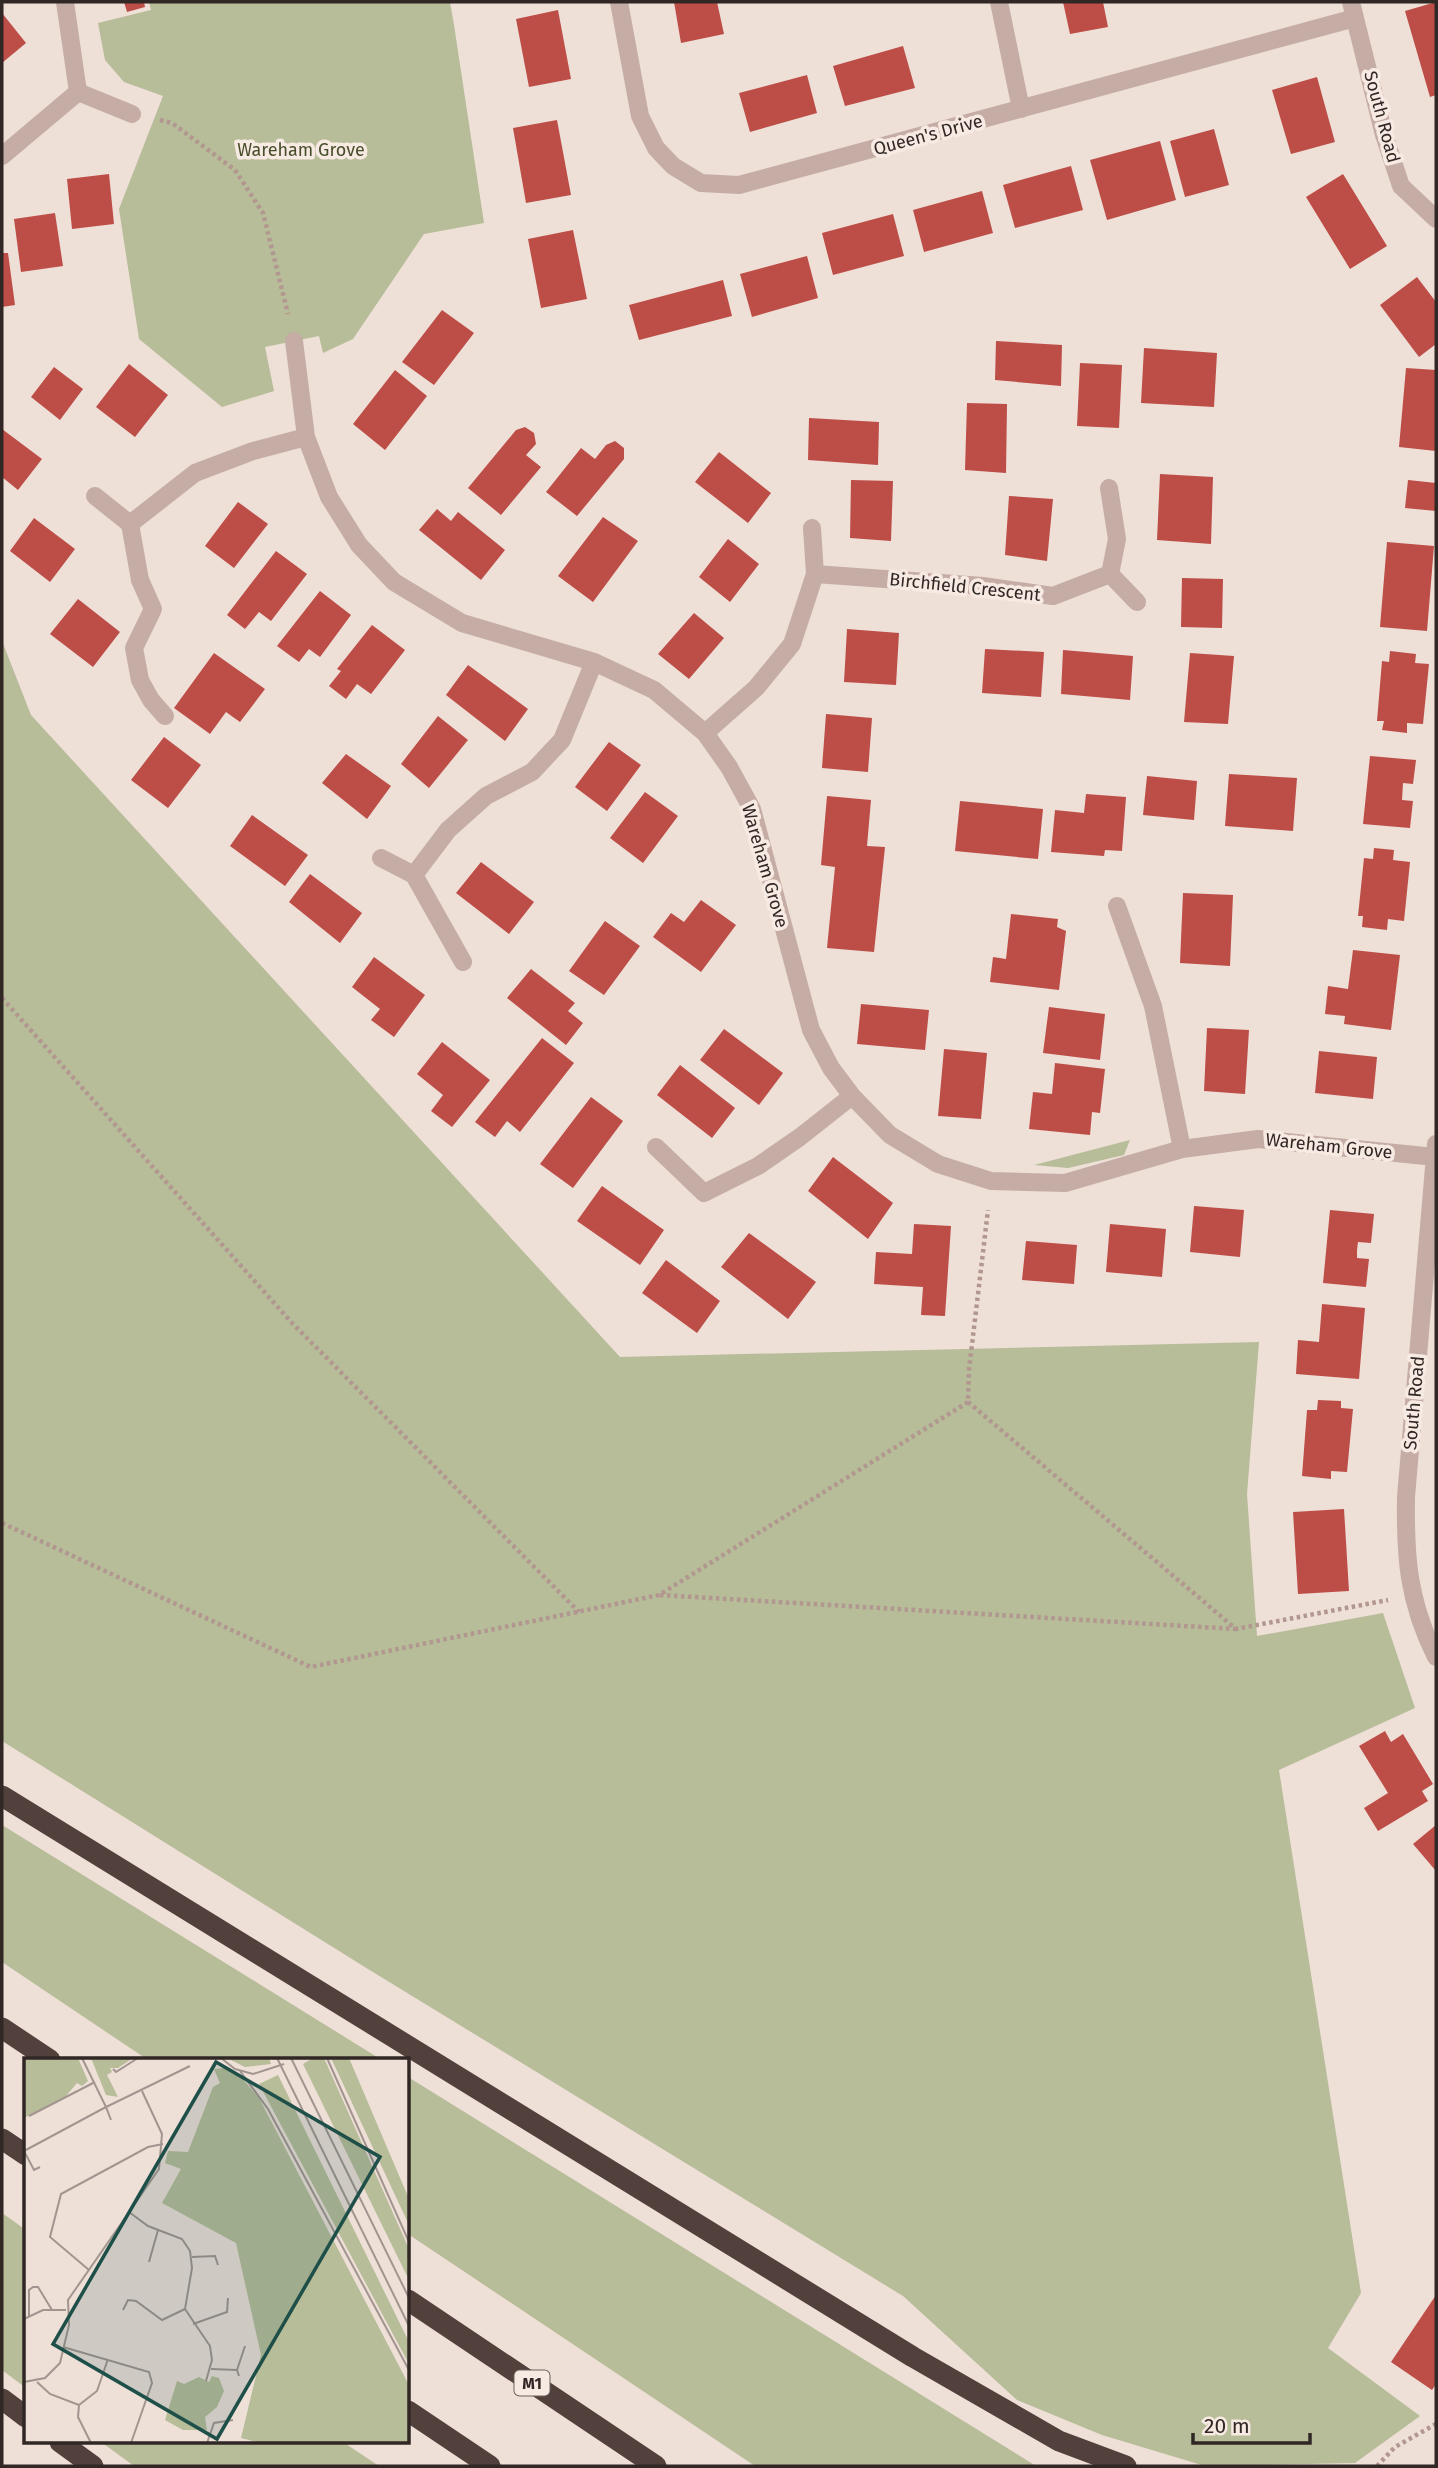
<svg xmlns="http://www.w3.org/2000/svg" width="1438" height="2468" font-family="'Fira Sans',sans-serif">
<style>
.green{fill:#b7bc99}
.building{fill:#bd4d47}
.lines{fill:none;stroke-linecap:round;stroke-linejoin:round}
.path{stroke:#b1978f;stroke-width:4.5;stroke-dasharray:3.5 3.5;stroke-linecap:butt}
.service{stroke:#c5ada5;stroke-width:18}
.minor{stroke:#c5ada5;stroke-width:18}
.motorway{stroke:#52403d;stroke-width:21}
.labels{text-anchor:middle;stroke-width:7;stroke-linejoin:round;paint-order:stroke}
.shield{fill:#f7eae3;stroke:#6c625e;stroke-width:2}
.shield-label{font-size:16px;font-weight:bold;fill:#312725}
.street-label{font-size:18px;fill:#312725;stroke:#f7eae3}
.park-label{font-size:18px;fill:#484e2b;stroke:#f7eae3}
.inset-road{fill:none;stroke:#a29590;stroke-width:2}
.view{fill:#1e4f49;fill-opacity:0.15;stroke:#1e4f49;stroke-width:3.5}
.inset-edge{fill:none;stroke:#312725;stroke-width:3.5}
</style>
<rect width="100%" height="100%" fill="#eedfd7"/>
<!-- green -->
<path class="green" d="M149,2H450L454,25L484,223L424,234L353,339L323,353L319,336L265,347L274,391L222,407L139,339L119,209L163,96L124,82L105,60L98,23L151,10Z
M2,641L31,715L620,1357L1259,1342L1247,1494L1257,1636L1383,1613L1415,1708L1279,1770L1361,2293L1328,2348L1420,2416L1355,2463L1205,2466L1102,2435L1017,2400L903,2296L368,1969L2,1741Z
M1130,1140L1124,1155L1068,1168L1034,1165Z
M2,1825L382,2060H148L2,1962Z
M408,2077L1036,2466H755L408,2234Z
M2,2213L26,2230V2388L2,2370Z
M101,2442H343L379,2466H134Z"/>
<!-- building -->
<path class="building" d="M124,2H144L145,7L127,12Z
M674,2H717L724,34L681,43Z
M1063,2H1103L1108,27L1070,34Z
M1436,2V95L1430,97L1405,11Z
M558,10L571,79L529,87L516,19Z
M2,13L26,43L2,63Z
M903,46L915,88L845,106L833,66Z
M807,75L817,113L750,132L739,93Z
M1317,77L1335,142L1291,154L1272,90Z
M557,120L571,195L526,203L513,128Z
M1214,129L1229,185L1185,197L1170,141Z
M1160,141L1176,200L1107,220L1090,160Z
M1071,166L1083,210L1015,228L1003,185Z
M109,174L114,224L72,229L67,179Z
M1343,174L1387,246L1350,269L1306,197Z
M982,191L993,233L924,252L913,210Z
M55,213L63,266L21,272L14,219Z
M893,214L904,256L833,275L822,233Z
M573,230L587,299L541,308L528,239Z
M2,253H8L15,305L2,307Z
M807,256L818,298L752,317L740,274Z
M1417,277L1436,302V344L1419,357L1380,305Z
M723,280L732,316L639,340L629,305Z
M442,310L474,333L434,385L402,362Z
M996,341L1062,345L1061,386L995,380Z
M1144,348L1217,353L1214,407L1141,403Z
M1080,363L1122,365L1119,428L1077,426Z
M129,364L168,395L135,437L96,407Z
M54,367L83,389L60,420L31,397Z
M1406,368L1436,370V451L1399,447Z
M395,370L427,396L385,450L353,424Z
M967,403L1007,404L1006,473L965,470Z
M809,418L879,422L878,465L808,460Z
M525,427L534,433L536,444L526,455L541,467L501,515L468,488L516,430Z
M2,429L42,459L18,490L2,477Z
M615,441L624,448V459L577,516L546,492L581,448L595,459L606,445Z
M719,452L771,493L748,523L695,482Z
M1160,474L1213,477L1211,544L1157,540Z
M851,480L893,481L891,541L850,538Z
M1408,480L1436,483V511L1405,508Z
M1009,496L1053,499L1047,561L1005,555Z
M238,502L268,524L234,568L205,546Z
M437,509L451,521L458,512L505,550L481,580L419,530Z
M603,517L638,541L593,602L558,576Z
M34,518L75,549L50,582L10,551Z
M728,539L759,564L730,602L699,577Z
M1387,542L1434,546L1427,631L1380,627Z
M276,551L307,574L271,621L259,612L245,629L227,615Z
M1182,578L1223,579L1222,628L1181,627Z
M320,591L351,615L320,657L309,649L299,662L277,646Z
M78,599L120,632L93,667L50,634Z
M694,613L724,638L689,679L658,654Z
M372,625L405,650L371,694L357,684L346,699L329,686L341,671L337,669Z
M847,629L899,633L896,685L844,682Z
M985,649L1044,652L1041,697L982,693Z
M1063,650L1133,656L1130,700L1061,694Z
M1390,651L1416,654L1415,663L1429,664L1423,724L1407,723V733L1382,730L1384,721H1377L1382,661L1389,662Z
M214,653L265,689L240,722L226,712L210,734L174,708Z
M1190,653L1234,656L1228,724L1184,722Z
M468,665L528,709L505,741L446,695Z
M826,714L872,718L868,772L822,768Z
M438,716L468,740L429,788L401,764Z
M164,737L201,765L168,808L131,780Z
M609,742L641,765L607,811L575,787Z
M346,754L391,786L367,819L322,783Z
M1370,756L1416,760L1413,784L1403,783L1402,800L1413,801L1410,828L1363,824Z
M1229,774L1297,778L1293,831L1225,826Z
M1147,776L1197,781L1194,820L1143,815Z
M645,792L678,816L643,863L610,838Z
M1086,794L1126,797L1122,851L1105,850L1104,856L1051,852L1055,810L1084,813Z
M827,796L871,800L867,846L885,847L874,952L827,948L835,867L821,865Z
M960,801L1043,809L1038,859L955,851Z
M252,815L308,855L285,886L230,846Z
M1374,848L1394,850L1393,860L1410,862L1404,921L1388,919L1387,930L1362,927L1363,916H1358L1364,858L1373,859Z
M481,862L534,902L509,934L456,893Z
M310,874L362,913L340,943L289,902Z
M1183,893L1233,895L1230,966L1180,963Z
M701,900L736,925L701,972L653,937L671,913L684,922Z
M1011,914L1058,919L1057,927L1066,931L1059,990L990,982L993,957L1006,959Z
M605,921L640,946L604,995L569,971Z
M1353,950L1400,955L1391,1030L1344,1024L1345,1016L1325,1014L1328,986L1348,989Z
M374,957L425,995L394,1037L371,1020L380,1009L352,987Z
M531,969L575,1003L568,1011L583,1023L566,1045L507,998Z
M861,1004L929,1010L925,1050L857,1044Z
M1049,1007L1105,1014L1100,1060L1043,1053Z
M1207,1028L1249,1030L1245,1094L1204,1091Z
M724,1029L783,1073L759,1105L700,1060Z
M542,1038L574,1063L520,1132L507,1121L495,1137L475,1122Z
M442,1042L490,1080L452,1127L431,1111L443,1095L417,1074Z
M944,1049L987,1053L981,1119L938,1116Z
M1319,1051L1377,1057L1373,1099L1315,1093Z
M1055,1063L1105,1069L1100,1113L1092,1112L1090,1135L1029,1129L1033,1092L1052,1094Z
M680,1065L735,1108L712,1138L657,1095Z
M591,1097L623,1121L573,1188L540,1164Z
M833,1157L893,1203L868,1239L808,1191Z
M602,1186L664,1230L640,1265L577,1221Z
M1194,1206L1244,1210L1240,1257L1190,1252Z
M1330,1210L1374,1214L1371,1243L1358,1242L1357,1250V1258L1369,1259L1366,1287L1323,1283Z
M914,1224L951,1226L945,1316L921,1315L923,1287L874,1284L876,1252L912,1254Z
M1110,1224L1166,1229L1162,1277L1106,1272Z
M749,1233L816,1282L788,1319L721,1267Z
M1026,1241L1077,1245L1074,1284L1022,1280Z
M666,1260L720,1301L697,1333L642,1293Z
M1322,1304L1365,1308L1359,1379L1296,1374L1298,1340L1319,1342Z
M1318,1400L1341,1401V1408L1353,1409L1347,1472L1331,1471V1479L1302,1476L1307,1410H1317Z
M1344,1509L1349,1591L1298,1594L1293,1512Z
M1385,1731L1391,1742L1403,1734L1433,1784L1422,1791L1428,1801L1378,1831L1364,1808L1388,1793L1359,1746Z
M1436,1825V1871L1413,1844Z
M1436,2295V2384L1432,2390L1391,2362Z"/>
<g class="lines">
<!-- path -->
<path class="path" d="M160,120L172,123L235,170L263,213L288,314
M2,998L292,1323L579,1612
M968,1402L1236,1629L1388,1600
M2,1523L311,1667L659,1595L968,1402L969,1370L988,1210
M660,1595L1236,1629
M1377,2466L1395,2447L1436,2424"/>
<!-- service -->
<path class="service" d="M140,580L153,609L134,648L140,680L151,700L165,716"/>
<!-- minor -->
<path class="minor" d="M619,2L640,116L656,148L673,166L701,183L739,185L1355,18
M999,2L1021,109
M1351,2L1384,135L1401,186L1436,219
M78,92L132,114
M2,156L78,92L65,2
M294,341L306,437L329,497L359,545L394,582L462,623L594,662L654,690L705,733L729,767L752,809L811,1030L831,1068L852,1096L890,1135L938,1164L991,1181L1065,1183L1182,1149L1258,1139L1435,1157
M95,496L130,524L195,473L253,451L306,437
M130,524L140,580
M812,528L815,574
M1110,574L1137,602
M705,733L756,688L792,644L815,574L983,586L1053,596L1110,574L1117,539L1109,488
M381,858L414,875
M1117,906L1153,1006L1182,1149
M463,962L414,875L448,830L486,796L532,772L562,740L594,662
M1436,1144L1406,1497C1405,1557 1408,1601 1436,1657
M656,1147L704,1193L758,1166L800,1137L852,1096"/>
<!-- motorway -->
<path class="motorway" d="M2,1796L913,2357L1059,2441L1126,2466
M2,2028L50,2060
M2,2139L26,2155
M408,2300L656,2466
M2,2399L26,2417
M408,2411L490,2466
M60,2442L93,2466"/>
</g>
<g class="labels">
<!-- shield labels -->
<rect class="shield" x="514.5" y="2370.5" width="35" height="25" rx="5"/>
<g class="shield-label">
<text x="532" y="2389">M1</text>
</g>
<!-- street labels -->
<g class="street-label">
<text transform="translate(1382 117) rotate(75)" y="6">South Road</text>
<text transform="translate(928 135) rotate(-15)" y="6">Queen's Drive</text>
<text transform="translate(965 587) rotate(6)" y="6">Birchfield Crescent</text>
<text transform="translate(765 866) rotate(74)" y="6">Wareham Grove</text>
<text transform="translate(1329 1146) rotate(6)" y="6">Wareham Grove</text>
<text transform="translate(1414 1403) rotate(-85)" y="6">South Road</text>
</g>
<!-- park labels -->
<g class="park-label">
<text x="301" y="156">Wareham Grove</text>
</g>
</g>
<!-- overview -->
<g transform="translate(24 2058)">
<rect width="385" height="385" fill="#eedfd7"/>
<path d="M0,0H54L64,23L58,28L53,25L42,38L0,60ZM67,0H109L94,10H86L88,14L83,17L94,39L82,37ZM203,0H245L247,6L221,9ZM289,0H300L385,191V222L279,6ZM307,0H325L385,141V167ZM201,10L217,19L235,40L385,327V385H237L217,380L237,297L212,185L138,145L157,111L141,105L144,93L164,94L189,29L196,25L190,11ZM254,17L385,284V306L235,26ZM188,318L195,320L200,333L193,349L181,359L183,372H159L141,362L153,323L160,326L175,319L185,324Z" fill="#b7bc99"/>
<path class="inset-road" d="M197,0L211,11L229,16L260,6M253,0L385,268M267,0L385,240M303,0L385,184M89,11L92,14L114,0M216,13L244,51L385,312M5,58L71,24M87,62L82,49L166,8M0,93L10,112L16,109M0,93L82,49L58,0M105,154L124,168L158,181L166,193L168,210L161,251L186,288L188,302L182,323M168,199L191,198L194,207M125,204L134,172M65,212L26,179L37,136L124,89L139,86M99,252L104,242L112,243L138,262L161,251M5,258V232L9,229H14L28,252M0,261L19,252H42M169,266L203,254L204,240M39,289L125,314L128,325L107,385M187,311L213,312L215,318M213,312L221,288M0,324L21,320L36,305L45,267L44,242L135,111L138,76L118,33M13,324L26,336L55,347M55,347L73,333L84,301M55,347L54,359L67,385M183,385L190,365L209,362"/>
<path class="view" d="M192,4L356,99L193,381L29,286Z"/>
<rect width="385" height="385" class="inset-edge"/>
</g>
<!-- border -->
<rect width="1438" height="2468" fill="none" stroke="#312725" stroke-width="7"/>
<!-- scale -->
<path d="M1193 2433v10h117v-10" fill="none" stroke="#312725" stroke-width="3.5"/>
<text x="1204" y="2433" font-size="21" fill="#312725" stroke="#f7eae3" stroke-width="5" paint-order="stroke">20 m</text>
</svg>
